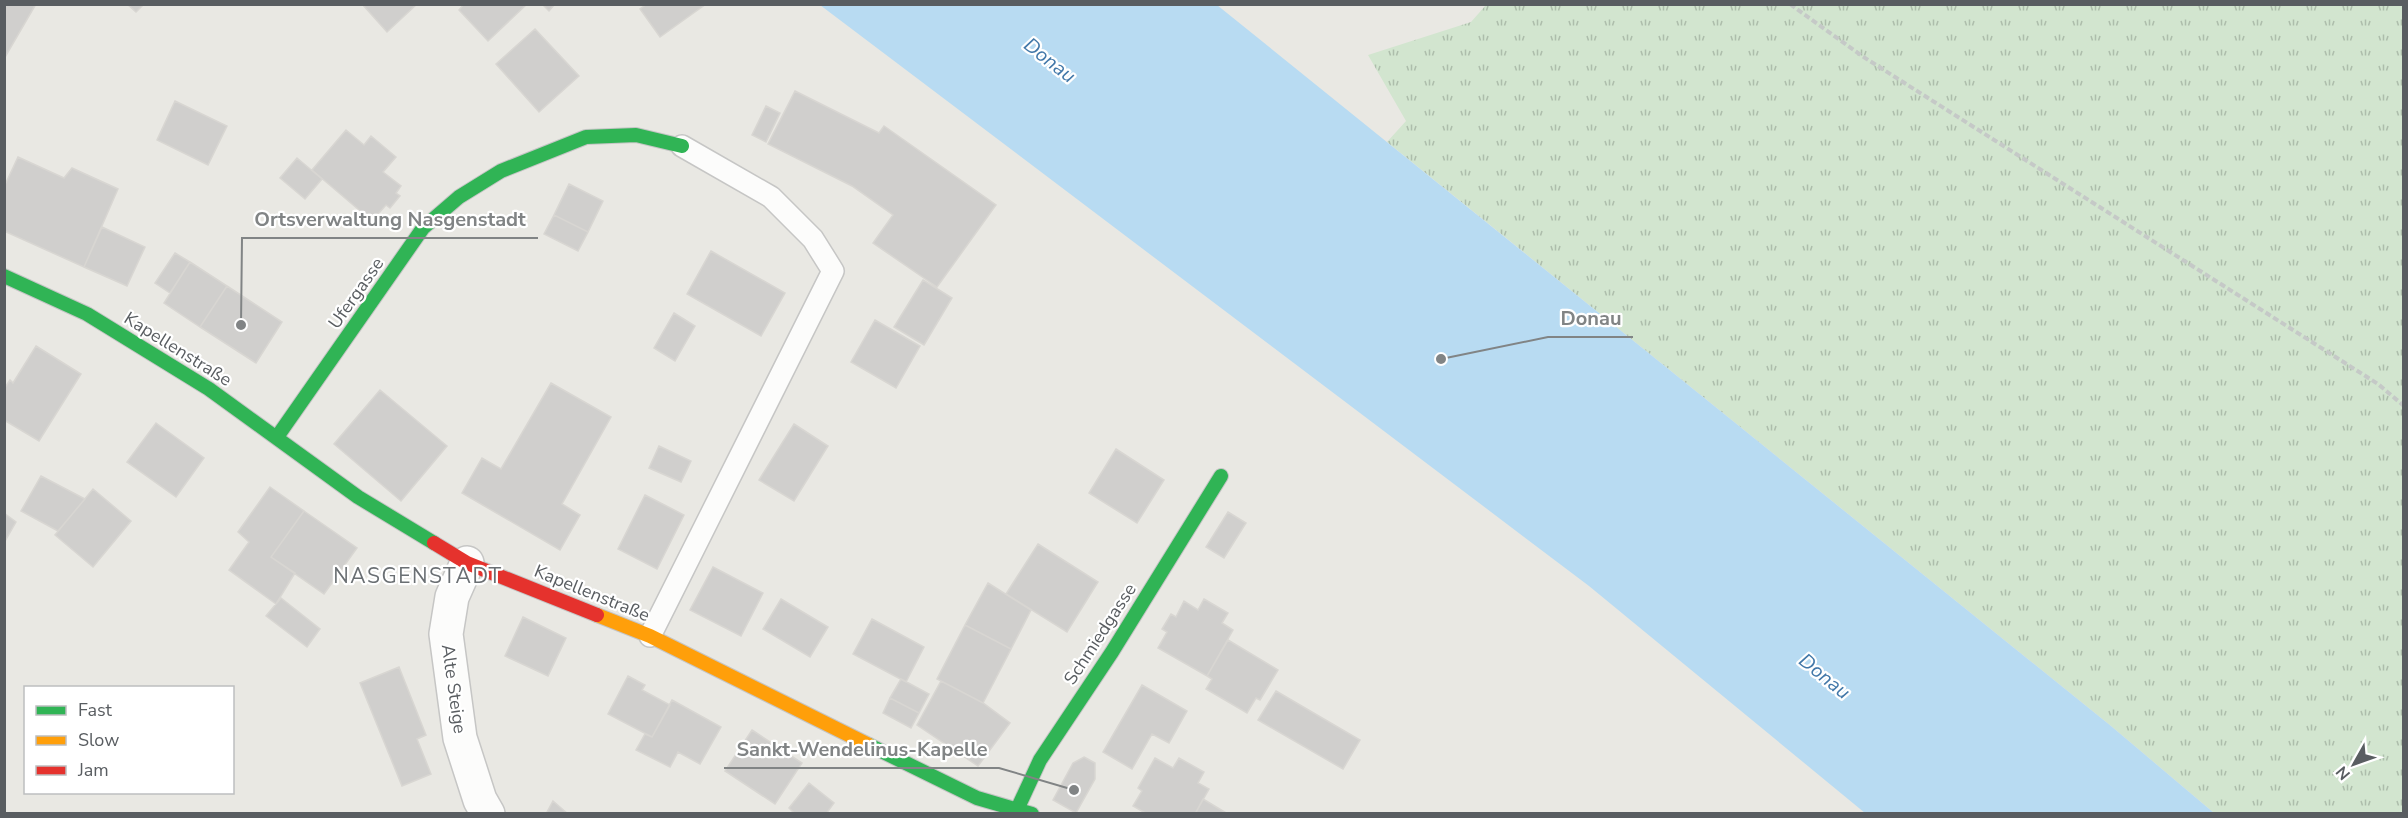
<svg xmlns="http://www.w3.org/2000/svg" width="2408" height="818" font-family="'Nunito Sans',sans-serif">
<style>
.grass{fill:url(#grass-tufts)}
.water{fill:#b8dbf2}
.building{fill:#d0cfcd;stroke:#d8d6d2;stroke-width:1.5}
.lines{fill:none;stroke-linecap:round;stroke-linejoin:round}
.lane-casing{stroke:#c6c6c5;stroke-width:24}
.street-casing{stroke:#c6c6c5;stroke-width:36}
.fast-casing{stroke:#c5c5c5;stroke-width:16}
.slow-casing{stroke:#c5c5c5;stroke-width:16}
.jam-casing{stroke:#c5c5c5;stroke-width:16}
.path{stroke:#c5c9c7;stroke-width:4;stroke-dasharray:6 3;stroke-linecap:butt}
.lane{stroke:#fcfcfb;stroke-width:21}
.street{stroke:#fcfcfb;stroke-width:33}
.fast{stroke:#30b455;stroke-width:14}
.slow{stroke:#ff9f0a;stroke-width:14}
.jam{stroke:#e5322d;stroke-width:14}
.labels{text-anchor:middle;stroke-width:4.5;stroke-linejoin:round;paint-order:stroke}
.street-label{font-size:18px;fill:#595d61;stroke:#fff}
.water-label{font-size:20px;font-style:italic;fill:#4278a9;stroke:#fff}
.quarter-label{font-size:21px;letter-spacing:1.5px;fill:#6a6f73;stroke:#fff}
.leader{fill:none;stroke:#818485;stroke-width:2}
.callout-dot{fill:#818485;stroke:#fff;stroke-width:2}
.callout-label{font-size:20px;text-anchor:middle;font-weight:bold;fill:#818485;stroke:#fff;stroke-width:4.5;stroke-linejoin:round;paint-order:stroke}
</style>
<defs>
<pattern id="grass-tufts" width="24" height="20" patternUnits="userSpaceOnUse" patternTransform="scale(1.5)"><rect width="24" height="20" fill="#d2e5cf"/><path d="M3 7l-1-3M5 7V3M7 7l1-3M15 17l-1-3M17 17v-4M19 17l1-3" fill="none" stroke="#adbdab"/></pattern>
</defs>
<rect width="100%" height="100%" fill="#e9e8e3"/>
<!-- grass -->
<path class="grass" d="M1486,5H2403V813H2214L2111,726L1387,142L1406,121L1368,55L1471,22Z"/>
<!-- water -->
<path class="water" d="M820,5H1217L2111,726L2214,813H1865L1589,586Z"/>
<!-- building -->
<path class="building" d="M4,4H36L4,59Z
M127,4H144L136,12Z
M362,4H417L387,32Z
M464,4H527L488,41L459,10Z
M542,4H555L549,11Z
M647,4H706L660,37L640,9Z
M535,29L579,76L539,112L496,64Z
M795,91L879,133L884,126L996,205L937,287L873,243L893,215L852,186L768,144Z
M175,101L227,126L208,165L157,140Z
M766,106L780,113L766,142L752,135Z
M346,130L364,145L371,136L396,157L383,172L401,186L396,193L400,196L390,208L386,205L372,221L312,170Z
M18,157L64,178L72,168L118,189L84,267L4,231V187Z
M297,158L322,179L305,199L280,178Z
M569,184L603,201L588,232L554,215Z
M554,215L588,232L578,251L544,234Z
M102,227L145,247L127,286L84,267Z
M711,251L785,293L761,336L687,294Z
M175,253L190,262L170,293L155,283Z
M190,262L227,286L200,327L164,303Z
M923,280L952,298L924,345L894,327Z
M227,286L282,322L256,363L200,327Z
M674,313L695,326L675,361L654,348Z
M875,320L920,346L896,388L851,362Z
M36,346L81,374L39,441L4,420V389L10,380L13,383Z
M551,383L611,417L562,504L580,515L560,550L462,493L482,458L501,469Z
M380,390L447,446L401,501L334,444Z
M156,423L204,458L176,497L127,462Z
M794,424L828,446L794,501L759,480Z
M659,446L691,461L681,482L649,468Z
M1116,449L1164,480L1137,523L1089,493Z
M41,476L85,499L58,531L21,511Z
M270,487L304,511L271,557L295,573L276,604L229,570L249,542L238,532Z
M93,489L131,521L93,567L55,535Z
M645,495L684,515L657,569L618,549Z
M304,511L357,548L324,594L271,557Z
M1228,512L1246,523L1224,558L1206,547Z
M4,513L16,522L4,543Z
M1038,544L1098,582L1067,632L1006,594Z
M713,567L763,593L741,636L690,610Z
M988,583L1031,610L1011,649L965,625Z
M281,598L320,629L307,647L266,616Z
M781,599L828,627L810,657L763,629Z
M1204,599L1228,613L1222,623L1233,630L1207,676L1158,648L1167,632L1162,629L1171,614L1176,617L1184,601L1198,610Z
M523,617L566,638L548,676L505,656Z
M872,619L924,647L906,682L853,654Z
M965,625L1011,649L983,703L937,679Z
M1228,640L1278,670L1260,700L1256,698L1247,713L1206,689L1212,679L1207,676Z
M399,667L426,735L417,739L431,774L402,786L360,683Z
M628,676L645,685L642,690L670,705L652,737L608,714Z
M901,679L929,694L919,713L890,698Z
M941,681L983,703L1010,723L978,766L917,725Z
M1142,685L1187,711L1169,743L1152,734L1132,769L1103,752Z
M1276,691L1360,740L1343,769L1258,720Z
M890,698L919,713L911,728L883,713Z
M672,700L721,727L700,764L678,752L670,767L636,750L645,734L652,737Z
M752,730L802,763L775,804L725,771Z
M1084,757L1095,763V779L1076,813L1053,800L1073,763Z
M1155,758L1173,768L1179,758L1204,772L1198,783L1209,789L1195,814H1147L1133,806L1142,791L1138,788Z
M809,783L834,803L826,814H795L789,808Z
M1203,799L1228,814H1195Z
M553,801L568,814H546Z"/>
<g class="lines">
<!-- lane casing -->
<g class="lane-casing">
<path id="lane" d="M650,636L833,271L813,239L771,197L682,146"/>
</g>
<!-- street casing -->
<g class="street-casing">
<path id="street" d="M467,563L452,597L446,634L460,738L480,800L488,814"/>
</g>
<!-- fast casing -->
<g class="fast-casing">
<path id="fast" d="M4,276L87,314L209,389L358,497L434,543
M277,437L423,228L459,197L501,171L586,137L636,135L682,146
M869,745L977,798L1032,814
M1015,814L1040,760L1112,652L1221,476"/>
</g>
<!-- slow casing -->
<g class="slow-casing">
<path id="slow" d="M597,615L650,636L869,745"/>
</g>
<!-- jam casing -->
<g class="jam-casing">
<path id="jam" d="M434,543L467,563L597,615"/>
</g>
<!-- path -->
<path class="path" d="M1790,4L1862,56L2378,384L2404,406"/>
<!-- lane -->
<use href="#lane" class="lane"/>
<!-- street -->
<use href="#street" class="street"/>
<!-- fast -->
<use href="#fast" class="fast"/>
<!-- slow -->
<use href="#slow" class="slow"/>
<!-- jam -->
<use href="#jam" class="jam"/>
</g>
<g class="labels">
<!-- street labels -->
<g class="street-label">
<text transform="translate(356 293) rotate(-55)" y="6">Ufergasse</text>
<text transform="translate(178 349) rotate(32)" y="6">Kapellenstraße</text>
<text transform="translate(592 593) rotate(22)" y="6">Kapellenstraße</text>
<text transform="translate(1100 634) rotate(-57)" y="6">Schmiedgasse</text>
<text transform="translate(454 689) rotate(82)" y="6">Alte Steige</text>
</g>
<!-- water labels -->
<g class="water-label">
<text transform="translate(1050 60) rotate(38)" y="7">Donau</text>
<text transform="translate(1825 676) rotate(39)" y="7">Donau</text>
</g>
<!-- quarter labels -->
<g class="quarter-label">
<text x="418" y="583">NASGENSTADT</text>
</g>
</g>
<!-- callouts -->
<path class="leader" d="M241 325L242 238H538M1441 359L1548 337H1633M1074 790L999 768H724"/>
<g class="callout-dot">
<circle cx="241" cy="325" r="6"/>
<circle cx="1441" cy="359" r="6"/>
<circle cx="1074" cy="790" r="6"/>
</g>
<g class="callout-label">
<text x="390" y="226">Ortsverwaltung Nasgenstadt</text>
<text x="1591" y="325">Donau</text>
<text x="862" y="756">Sankt-Wendelinus-Kapelle</text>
</g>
<!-- border -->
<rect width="2408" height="818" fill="none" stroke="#595d61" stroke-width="12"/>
<!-- legend -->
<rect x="24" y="686" width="210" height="108" fill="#ffffff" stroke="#bdbec0" stroke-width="1.5"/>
<rect x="36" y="706" width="30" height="9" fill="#30b455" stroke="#bdbec0" stroke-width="1.5"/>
<text x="78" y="716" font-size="18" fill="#595d61">Fast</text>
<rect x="36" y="736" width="30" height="9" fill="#ff9f0a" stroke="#bdbec0" stroke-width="1.5"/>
<text x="78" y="746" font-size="18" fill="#595d61">Slow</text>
<rect x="36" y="766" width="30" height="9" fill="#e5322d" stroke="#bdbec0" stroke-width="1.5"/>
<text x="78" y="776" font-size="18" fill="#595d61">Jam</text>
<!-- north arrow -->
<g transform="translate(2354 764) rotate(230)" stroke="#ffffff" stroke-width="4.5" paint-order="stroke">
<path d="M0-4.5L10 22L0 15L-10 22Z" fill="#595d61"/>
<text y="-9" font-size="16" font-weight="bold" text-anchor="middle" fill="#595d61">N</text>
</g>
</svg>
